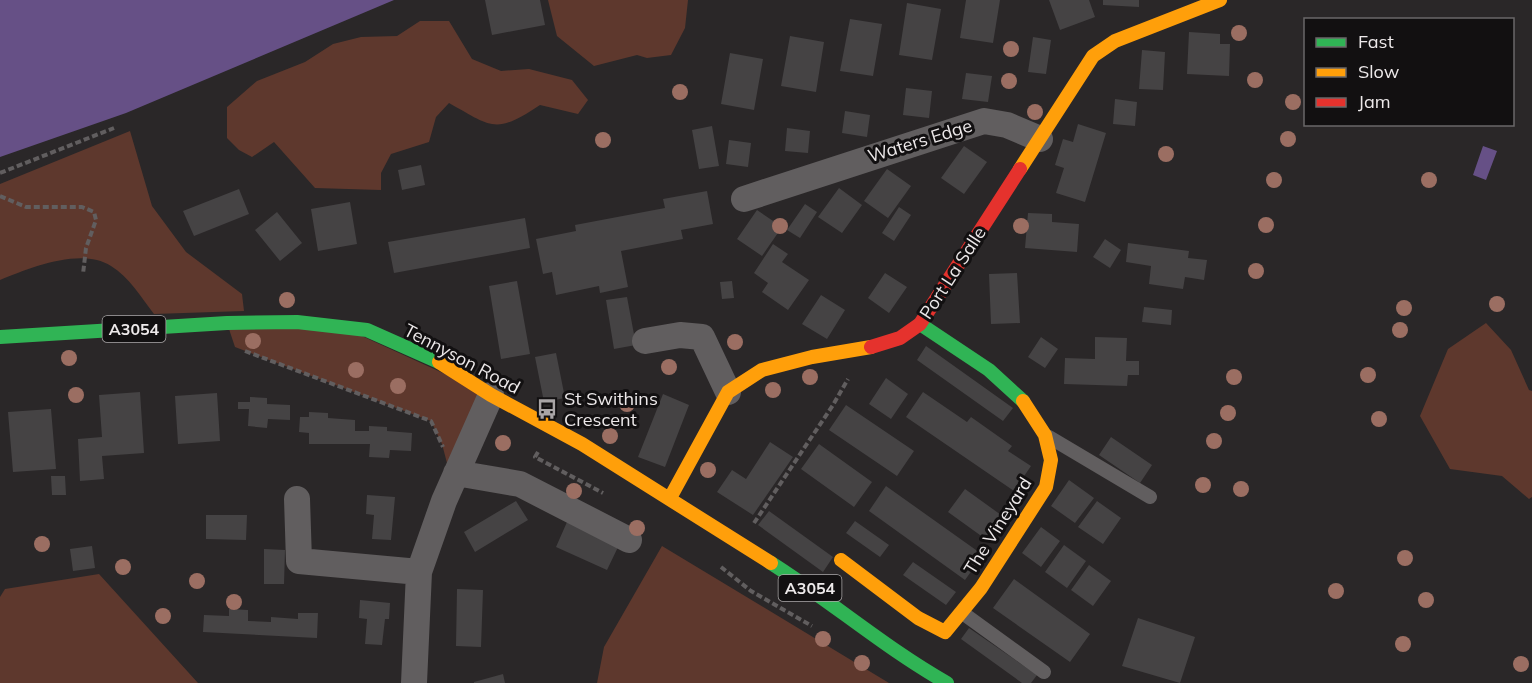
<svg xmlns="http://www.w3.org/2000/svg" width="1532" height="683" font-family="Mulish,sans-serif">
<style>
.green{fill:#5e382d}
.water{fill:#665086}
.building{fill:#454344}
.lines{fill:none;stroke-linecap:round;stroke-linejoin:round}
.path{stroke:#615e5f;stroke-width:4;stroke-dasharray:6 3;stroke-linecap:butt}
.lane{stroke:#615e5f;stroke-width:14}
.street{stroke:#615e5f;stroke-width:26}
.fast{stroke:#30b455;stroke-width:14}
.slow{stroke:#ff9f0a;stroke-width:14}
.jam{stroke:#e5322d;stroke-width:14}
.tree{fill:#9b6e62}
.labels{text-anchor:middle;stroke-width:6;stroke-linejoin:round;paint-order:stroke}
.shield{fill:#121011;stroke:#aba8a9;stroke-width:1.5}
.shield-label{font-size:16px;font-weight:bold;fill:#ede9ea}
.street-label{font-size:18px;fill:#ede9ea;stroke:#121011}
.poi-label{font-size:18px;fill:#ede9ea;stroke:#121011;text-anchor:start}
</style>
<rect width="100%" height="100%" fill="#2a2728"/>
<!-- green -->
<path class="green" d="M548,0H688L685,28L671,55L647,58L637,55L594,66L557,36Z
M420,21H449L472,59L501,71L529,69L572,80L588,100L578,114L540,105C495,135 492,127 449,103L436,117L429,142L391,154L381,173V190L315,188L274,142L252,157L239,150L227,138V107L257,81L305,62L333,44L361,37L397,36Z
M130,131L152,206L186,252L242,294L244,311L154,314C141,297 129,277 111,266C81,247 30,268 0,280V184Z
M227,323L340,326L491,395L452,482L442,444L431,421L235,347Z
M1486,323L1511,350L1529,390L1532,391V497L1529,499L1502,476L1450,469L1420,416L1448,349Z
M662,546L889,683H597L604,647Z
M99,574L198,683H0V597L5,589Z"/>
<!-- water -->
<path class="water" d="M0,0H394L126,113L0,157Z
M1483,146L1497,151L1486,180L1473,175Z"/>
<!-- building -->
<path class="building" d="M485,0H540L545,25L492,35Z
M966,0H1000L993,43L960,38Z
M1049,0H1089L1095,17L1060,30Z
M1103,0H1139V7L1103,5Z
M907,3L941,9L932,60L899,55Z
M850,19L882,24L873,76L840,71Z
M1189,32L1220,34V44H1230L1229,76L1187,74Z
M790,36L824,42L816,92L781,86Z
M1033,37L1051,40L1046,74L1028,72Z
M1142,50L1165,52L1163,90L1139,89Z
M730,53L763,59L754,110L721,104Z
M966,73L992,76L988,102L962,99Z
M906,88L932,91L929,118L903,115Z
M1115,99L1137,102L1135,126L1113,124Z
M845,111L870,115L867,137L842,133Z
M1078,124L1106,133L1085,202L1056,193L1064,168L1055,165L1063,139L1073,142Z
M712,126L719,166L699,169L692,130Z
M787,128L810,131L808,153L785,151Z
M729,140L751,143L748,167L726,164Z
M964,146L987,162L964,194L941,178Z
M421,165L425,185L402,190L398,170Z
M887,169L911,186L888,218L864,201Z
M839,188L862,205L842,233L818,217Z
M239,189L249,214L194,236L183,211Z
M707,191L713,224L681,230L683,239L621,251L628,287L600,293L599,286L556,295L552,272L543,274L536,239L576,231L575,225L665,208L663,199Z
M350,202L357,244L318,251L311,209Z
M805,204L817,212L800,238L787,230Z
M899,207L911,215L894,241L882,233Z
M757,210L782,227L762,256L737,239Z
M277,212L302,243L280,261L255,230Z
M1028,213L1052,214V222L1079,224L1077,252L1025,248Z
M525,218L530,248L394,273L388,242Z
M1105,239L1121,250L1110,268L1093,257Z
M1128,243L1189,251L1188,258L1207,260L1204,280L1185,277L1183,289L1149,284L1151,266L1126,262Z
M773,244L788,254L782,262L809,280L788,310L762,292L768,283L754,273Z
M885,273L907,287L889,313L868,298Z
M1017,273L1020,323L991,324L989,274Z
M517,281L530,354L501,359L489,286Z
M732,281L734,298L722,299L720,282Z
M821,295L845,310L827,339L802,324Z
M627,297L636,345L614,349L606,300Z
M1144,307L1172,310L1171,325L1142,322Z
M1041,337L1058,349L1045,368L1028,357Z
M1095,337L1127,338L1126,361H1139V375H1128L1127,386L1064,384L1065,358L1095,359Z
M926,346L1013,408L1003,421L917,360Z
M556,353L565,398L544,402L535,357Z
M886,378L908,394L891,419L869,404Z
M140,392L144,453L102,456L104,479L80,481L78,439L102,437L99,395Z
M923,392L967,422L971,417L1012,446L1008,451L1031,466L1014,491L906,417Z
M217,393L220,441L178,444L175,396Z
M663,394L689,405L665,467L638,457Z
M250,397L267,398V404L290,405V420L268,419L267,428L248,426L249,409H238V402H250Z
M846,405L914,451L897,476L829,430Z
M51,409L56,469L13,472L8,412Z
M309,412L328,413V418L355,420V431H369V426L387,427V431L412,433L411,451L390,450L389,458L369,457L370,444H309V433L299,432L300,417H309Z
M1111,437L1152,465L1140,483L1099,455Z
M770,442L793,457L753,515L717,492L732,470L746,479Z
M819,444L872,482L854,507L801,469Z
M51,476H65L66,495H52Z
M1069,480L1094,498L1075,523L1051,506Z
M886,486L983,555L965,580L869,511Z
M965,489L1008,520L991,543L948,512Z
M367,495L395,497L391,540L372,539L374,515L366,514Z
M516,501L528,520L475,552L464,532Z
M1097,501L1121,518L1103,544L1078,527Z
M769,511L833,557L823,572L758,525Z
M206,515H247L246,540L206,539Z
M855,521L889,545L880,557L846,533Z
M567,522L619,545L607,570L556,547Z
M1041,527L1060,541L1041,567L1022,553Z
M1064,545L1086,561L1067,588L1045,572Z
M92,546L95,568L73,571L70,549Z
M264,549L285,550L284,584H264Z
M913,562L956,592L946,605L903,575Z
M1089,565L1111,581L1093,606L1071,590Z
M1014,579L1090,634L1070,662L993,608Z
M457,589L483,590L481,647L456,646Z
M360,600L390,603L389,619H385L382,645L365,644L367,619L359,618Z
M229,609L248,610V621L271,622V617L298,619V613H318L317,638L203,632L204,615L229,616Z
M1138,618L1195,637L1180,683L1122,666Z
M969,628L1037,675L1031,683H1022L961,639Z
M503,674L505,683H474V682Z"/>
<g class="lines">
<!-- path -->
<path class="path" d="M0,173L114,128
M0,196L26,207H82L94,212L96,220L86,248L83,274
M245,351L431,421L443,447
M538,452L535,457L603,493
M754,523L833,405L848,379
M721,567L751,591L812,626"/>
<!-- lane -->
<path class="lane" d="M1049,437L1150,497
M964,614L1044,672"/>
<!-- street -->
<path class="street" d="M744,199L984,121L1007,125L1040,139
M645,341L680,335L702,337L728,392
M456,473L520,484L629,540
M297,499L299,561L419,572L444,501L491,395
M414,683L419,572"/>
<!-- fast -->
<path class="fast" d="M920,324L989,370L1023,401
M0,337L227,323L297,322L367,330L439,362
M771,563C831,601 885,648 947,683"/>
<!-- slow -->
<path class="slow" d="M1020,169L1093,56L1115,41L1220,0
M439,362L491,395L582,444L771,563
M670,498L728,392L762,370L812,357L871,347
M841,560L918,618L945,632L981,588L1046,487L1051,460L1045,435L1023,401"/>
<!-- jam -->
<path class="jam" d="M871,347L900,338L920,324L1020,169"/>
</g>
<!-- trees -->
<g class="tree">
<circle cx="1239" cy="33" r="8"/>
<circle cx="1011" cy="49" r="8"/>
<circle cx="1255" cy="80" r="8"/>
<circle cx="1009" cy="81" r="8"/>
<circle cx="680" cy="92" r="8"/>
<circle cx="1293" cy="102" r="8"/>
<circle cx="1035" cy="112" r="8"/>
<circle cx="1288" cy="139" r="8"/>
<circle cx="603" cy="140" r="8"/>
<circle cx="1166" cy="154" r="8"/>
<circle cx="1274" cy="180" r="8"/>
<circle cx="1429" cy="180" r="8"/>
<circle cx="1266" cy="225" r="8"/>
<circle cx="780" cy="226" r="8"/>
<circle cx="1021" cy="226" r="8"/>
<circle cx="1256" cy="271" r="8"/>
<circle cx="287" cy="300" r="8"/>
<circle cx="1497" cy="304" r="8"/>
<circle cx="1404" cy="308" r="8"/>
<circle cx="1400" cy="330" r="8"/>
<circle cx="253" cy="341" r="8"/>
<circle cx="735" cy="342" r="8"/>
<circle cx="69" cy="358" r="8"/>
<circle cx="669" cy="367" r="8"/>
<circle cx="356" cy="370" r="8"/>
<circle cx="1368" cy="375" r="8"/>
<circle cx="810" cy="377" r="8"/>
<circle cx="1234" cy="377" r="8"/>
<circle cx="398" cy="386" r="8"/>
<circle cx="773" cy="390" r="8"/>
<circle cx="76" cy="395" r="8"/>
<circle cx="627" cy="404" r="8"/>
<circle cx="1228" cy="413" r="8"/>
<circle cx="1379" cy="419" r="8"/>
<circle cx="610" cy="436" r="8"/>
<circle cx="1214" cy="441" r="8"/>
<circle cx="503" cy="443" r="8"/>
<circle cx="708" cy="470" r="8"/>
<circle cx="1203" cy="485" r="8"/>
<circle cx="1241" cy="489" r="8"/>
<circle cx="574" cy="491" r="8"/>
<circle cx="637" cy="528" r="8"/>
<circle cx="42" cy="544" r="8"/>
<circle cx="1405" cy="558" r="8"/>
<circle cx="123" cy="567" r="8"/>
<circle cx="197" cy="581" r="8"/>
<circle cx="1336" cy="591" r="8"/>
<circle cx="1426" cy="600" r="8"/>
<circle cx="234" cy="602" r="8"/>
<circle cx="163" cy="616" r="8"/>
<circle cx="823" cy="639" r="8"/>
<circle cx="1403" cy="644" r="8"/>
<circle cx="862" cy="663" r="8"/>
<circle cx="1521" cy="664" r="8"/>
</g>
<!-- icons -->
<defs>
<g id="bus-bare" transform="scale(1.62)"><path d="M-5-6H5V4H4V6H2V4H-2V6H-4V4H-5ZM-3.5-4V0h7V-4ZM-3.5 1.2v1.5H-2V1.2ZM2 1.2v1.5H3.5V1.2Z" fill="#a9a5a6" stroke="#121011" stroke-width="2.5" paint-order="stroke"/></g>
</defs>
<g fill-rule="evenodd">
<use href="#bus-bare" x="547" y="409"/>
</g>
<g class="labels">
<!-- shield labels -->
<g class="shield">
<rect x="102.5" y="316" width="63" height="26" rx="4.5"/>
<rect x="778.5" y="575" width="63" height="26" rx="4.5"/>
</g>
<g class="shield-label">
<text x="134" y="335">A3054</text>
<text x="810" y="594">A3054</text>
</g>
<!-- street labels -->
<g class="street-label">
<text transform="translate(920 141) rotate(-17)" y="6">Waters Edge</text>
<text transform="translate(953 273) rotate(-57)" y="6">Port La Salle</text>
<text transform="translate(462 359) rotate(28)" y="6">Tennyson Road</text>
<text transform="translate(998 526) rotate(-58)" y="6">The Vineyard</text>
</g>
<!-- poi labels -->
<g class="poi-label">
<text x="564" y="405">St Swithins<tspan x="564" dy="21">Crescent</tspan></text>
</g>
</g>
<!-- legend -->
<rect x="1304" y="18" width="210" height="108" fill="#121011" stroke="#6a6768" stroke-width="1.5"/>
<rect x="1316" y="38" width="30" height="9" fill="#30b455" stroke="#6a6768" stroke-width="1.5"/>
<text x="1358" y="48" font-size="18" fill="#ede9ea">Fast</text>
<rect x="1316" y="68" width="30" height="9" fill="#ff9f0a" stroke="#6a6768" stroke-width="1.5"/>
<text x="1358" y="78" font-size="18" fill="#ede9ea">Slow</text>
<rect x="1316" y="98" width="30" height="9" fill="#e5322d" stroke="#6a6768" stroke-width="1.5"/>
<text x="1358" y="108" font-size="18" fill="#ede9ea">Jam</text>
</svg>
